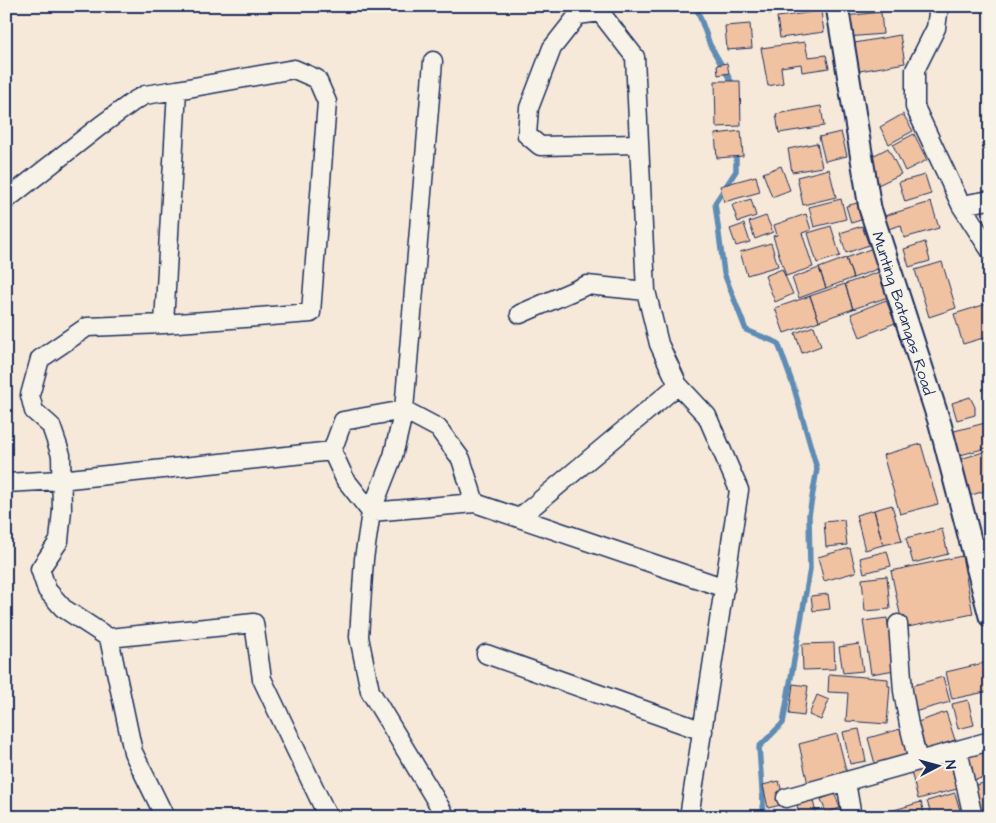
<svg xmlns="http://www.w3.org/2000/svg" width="996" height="823" font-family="'Architects Daughter',sans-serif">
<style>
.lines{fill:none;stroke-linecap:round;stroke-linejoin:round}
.stream{stroke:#5f8cb4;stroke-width:5.5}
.building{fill:#f1c2a1;stroke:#1b2f5e}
.minor-casing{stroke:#1b2f5e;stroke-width:21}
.tertiary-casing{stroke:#1b2f5e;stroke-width:25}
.minor{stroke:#f7f3e8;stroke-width:18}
.tertiary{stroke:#f7f3e8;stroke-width:21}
.labels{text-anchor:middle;stroke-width:5;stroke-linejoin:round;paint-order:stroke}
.street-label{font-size:16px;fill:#1b2f5e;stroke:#f7f3e8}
</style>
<rect width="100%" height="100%" fill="#f6e9da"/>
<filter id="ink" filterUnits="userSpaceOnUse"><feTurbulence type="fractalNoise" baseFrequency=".02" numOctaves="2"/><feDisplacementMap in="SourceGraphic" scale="10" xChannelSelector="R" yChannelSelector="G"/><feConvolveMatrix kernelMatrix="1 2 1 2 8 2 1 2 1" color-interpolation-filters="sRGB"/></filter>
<g filter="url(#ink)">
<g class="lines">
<!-- stream -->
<path class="stream" d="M696,6L710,45L732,83L733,88
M736,150V171L715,203L724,273L746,330L778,343L794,388L817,469L809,515L810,569L783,723L759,747L764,817"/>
</g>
<!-- building -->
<path class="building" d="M767,6H811L769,14Z
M821,11L824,32L780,38L777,17Z
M881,12L883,34L847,37L845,16Z
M750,24L752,48L727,50L725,26Z
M900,35L905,63L854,72L849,44Z
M805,42L808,57L826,55L829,68L802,72L801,64L781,67L783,83L768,86L761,48Z
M727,63L729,73L718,75L717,65Z
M715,81H740L741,126L716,127Z
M988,94H990V116Z
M821,106L824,126L779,133L776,114Z
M903,114L913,131L889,144L880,127Z
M741,131L743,156L717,158L715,134Z
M841,132L847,156L825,161L819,137Z
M914,134L927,160L905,171L893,145Z
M817,143L822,167L792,172L788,149Z
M888,148L901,174L878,185L865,160Z
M781,166L790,190L772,197L763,173Z
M829,169L836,197L803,205L797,177Z
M925,175L931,194L905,202L899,182Z
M756,176L760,192L724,202L720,186Z
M751,199L756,216L738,222L732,205Z
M841,199L846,219L814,227L809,207Z
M931,202L939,228L904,238L901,225L888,229L884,216Z
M857,203L861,220L851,223L846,206Z
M806,214L811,230L802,233L813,267L786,276L773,236L777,235L774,225Z
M766,216L773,232L755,239L749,222Z
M744,224L750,242L736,246L730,229Z
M831,226L840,256L817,263L808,233Z
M862,226L869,245L846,253L840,233Z
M925,242L930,261L909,267L904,249Z
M771,243L778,266L747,275L740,252Z
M873,248L880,268L853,278L846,258Z
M846,258L853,278L826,288L819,268Z
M942,262L956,308L929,317L915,270Z
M819,268L826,288L799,298L792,278Z
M782,269L793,294L775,302L765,276Z
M879,272L888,297L853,309L845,284Z
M845,284L853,309L819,321L810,296Z
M810,296L819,321L784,333L775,308Z
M886,300L895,323L860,337L851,314Z
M990,303V336L963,344L954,314Z
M814,326L821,346L802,353L795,333Z
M970,397L975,407V415L957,420L952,403Z
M990,402V419L985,404Z
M985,423L990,447L953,457L947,433Z
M921,444L938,504L900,514L883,455Z
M990,450V489L966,497L954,461Z
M892,505L902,541L883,545L874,510Z
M874,510L883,545L865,550L856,515Z
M844,520L847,545L826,547L824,522Z
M942,529L948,554L913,563L906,538Z
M850,548L856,572L824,581L818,557Z
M887,551L891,566L864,573L860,558Z
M962,556L973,614L903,628L891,571Z
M887,576L890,609L865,611L862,579Z
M828,594L830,609L813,611L811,596Z
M887,618L895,670L871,674L863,621Z
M834,643L835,669L803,670L802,644Z
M859,644L863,671L843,673L839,647Z
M984,663L990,691L952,699L946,672Z
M829,674L888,679V686H890L887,724L846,721L848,693L828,692Z
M943,677L950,702L914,712L907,687Z
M793,684L808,686L804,716L789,714Z
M817,695L829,700L821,720L809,715Z
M968,700L974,725L958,729L952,704Z
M946,712L955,740L925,750L915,723Z
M904,728L912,754L875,764L868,738Z
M859,729L866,761L850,764L843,732Z
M837,734L847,774L808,784L799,744Z
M990,746V775L973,781L964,755Z
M949,756L957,789L918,799L910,767Z
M779,781L785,804L768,808L763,785Z
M990,781V807L978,811L970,787Z
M811,793L817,817H800L795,797Z
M955,793L961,814L951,817H932L927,801Z
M835,794L840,808L826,813L821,799Z
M921,802L925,817H892L891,811Z
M990,811V817H979L978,814Z
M885,812L886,817H871Z"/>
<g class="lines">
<!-- minor casing -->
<g class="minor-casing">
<path id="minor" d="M939,6L936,28L915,70V107L961,205
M433,61L404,410L393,456L371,512L364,559L359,637L370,691L446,817
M638,144L540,146L527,135L529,108L552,48L578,15L600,12L635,57L646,291L659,344L678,385L707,416L739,490L689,817
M6,200L100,126L134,101L145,95L177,90
M990,200L961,205L990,250
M520,314L587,285L646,291
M164,324L177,90L294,69L317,79L327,102L311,313L164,324L87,327L40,359L30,395L34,411L51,426L61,455L62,510L59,541L40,569L47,590L63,608L109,638L254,623L262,679L328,817
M6,483L60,480L332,451
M475,503L461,459L438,428L404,410L343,421L332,451L345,479L371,512L475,503L725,588
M519,518L678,385
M973,550L990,546
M898,624L903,691L909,725L918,761
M109,638L133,752L165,817
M486,654L703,731
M958,750L973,817
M846,782L852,817
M786,798L990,741"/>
</g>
<!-- tertiary casing -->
<g class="tertiary-casing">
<g id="tertiary">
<path id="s1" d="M837,6L870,208L940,424L990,616"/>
</g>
</g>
<!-- minor -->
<use href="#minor" class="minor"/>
<!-- tertiary -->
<use href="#tertiary" class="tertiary"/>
</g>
</g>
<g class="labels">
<!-- street labels -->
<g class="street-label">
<text dy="6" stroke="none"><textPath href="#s1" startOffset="315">Munting Batangas Road</textPath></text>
</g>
</g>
<!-- margin -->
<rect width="996" height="823" fill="none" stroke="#f7f3e8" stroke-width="25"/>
<rect x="12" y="12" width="971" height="798" fill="none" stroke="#1b2f5e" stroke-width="2" filter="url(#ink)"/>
<!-- north arrow -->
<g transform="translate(938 766) rotate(84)" stroke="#f7f3e8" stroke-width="4" paint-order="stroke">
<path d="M0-4L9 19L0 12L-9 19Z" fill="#1b2f5e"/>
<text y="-8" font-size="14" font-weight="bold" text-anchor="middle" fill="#1b2f5e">N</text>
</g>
</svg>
